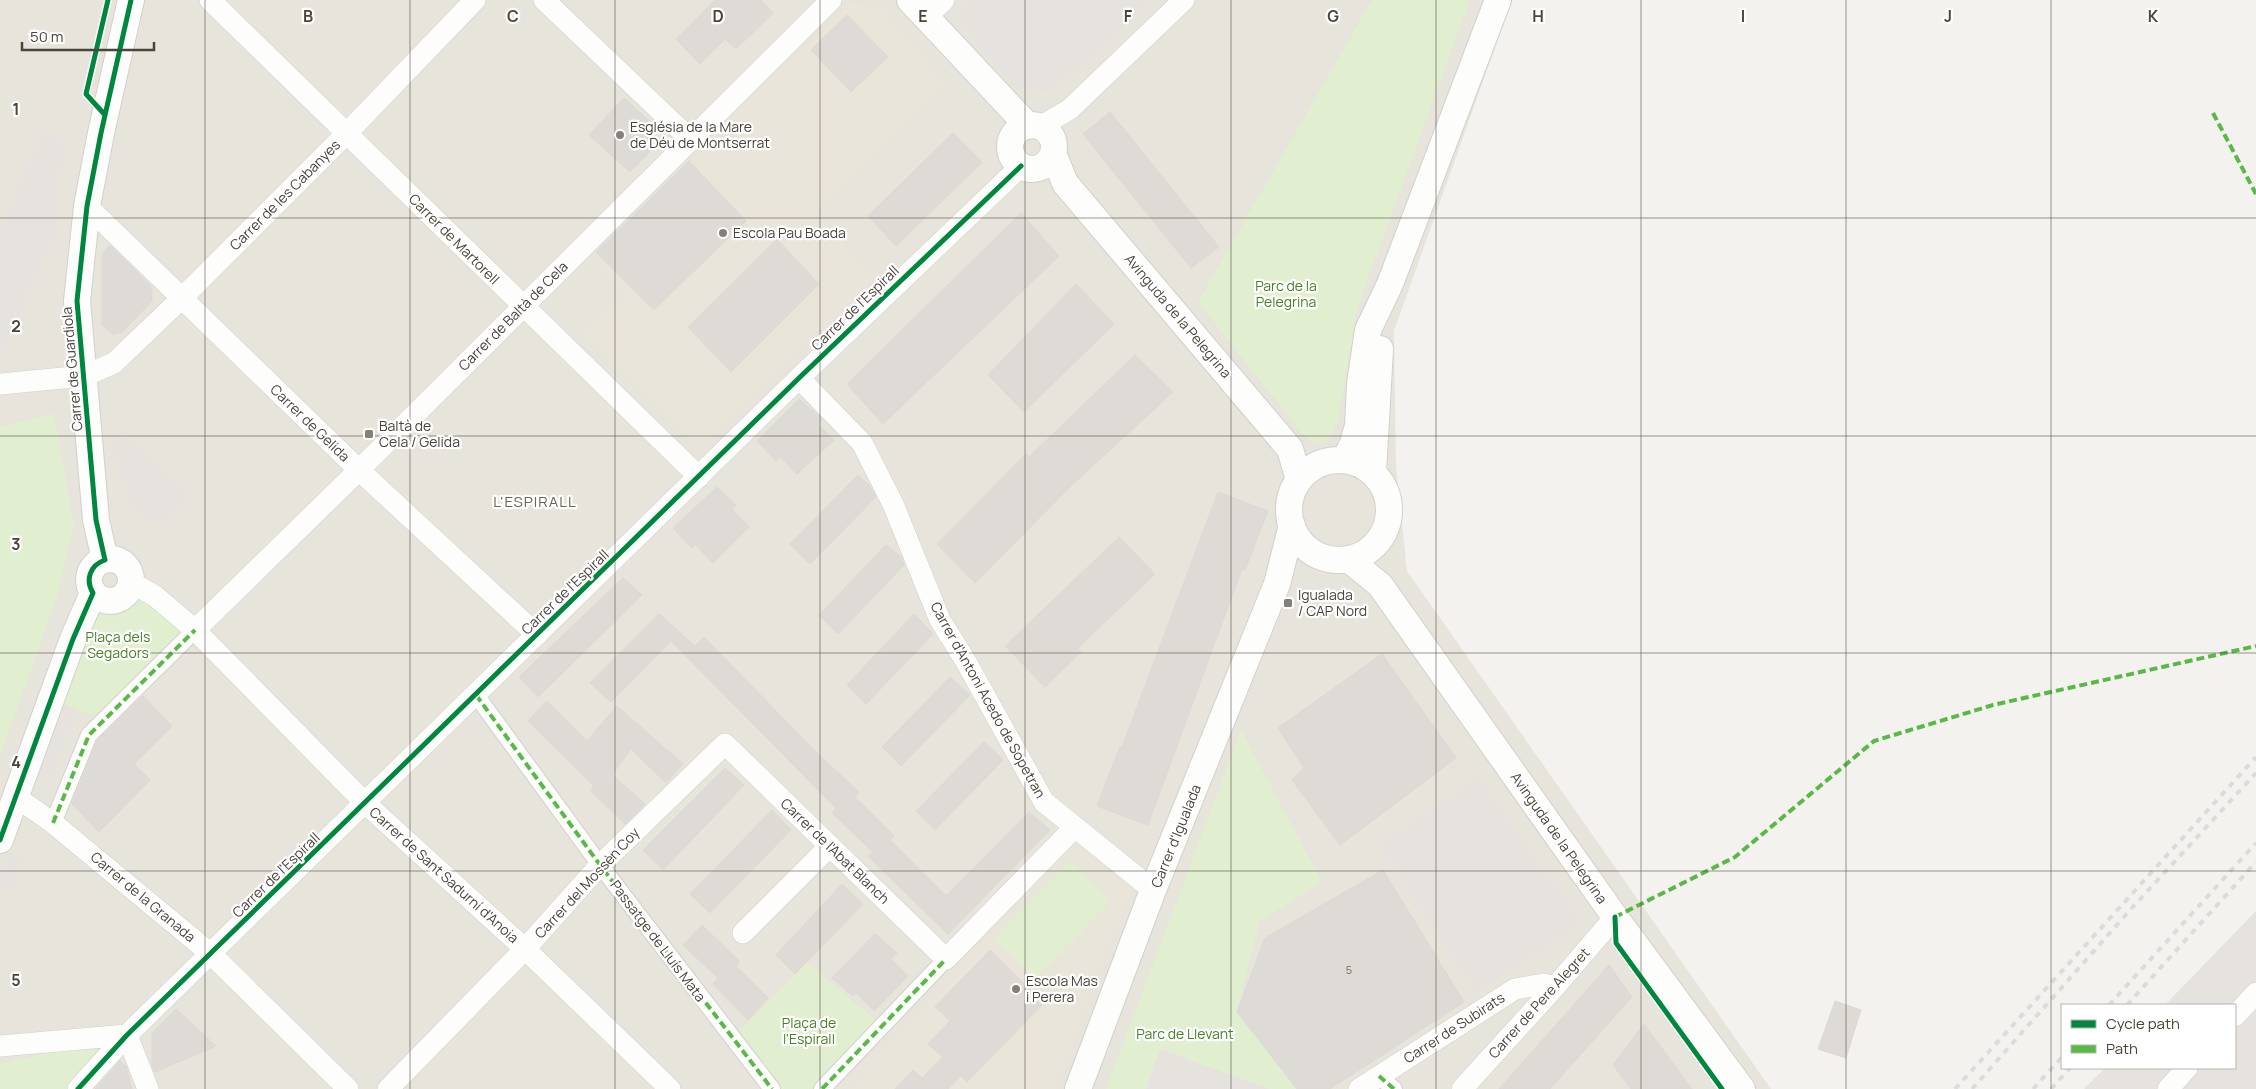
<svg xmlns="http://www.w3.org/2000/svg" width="2256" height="1089" font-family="Manrope,sans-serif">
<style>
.residential{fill:#e7e4dc}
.industrial{fill:#e6e2de}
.education{fill:#eae5da}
.green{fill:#e1eecf}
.parking{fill:#e6e3df}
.building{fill:#dedbd6;stroke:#dcd9d4}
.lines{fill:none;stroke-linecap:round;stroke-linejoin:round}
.pedestrian-casing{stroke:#d2d0cb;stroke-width:18}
.minor-casing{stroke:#d2d0cb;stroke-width:22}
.tertiary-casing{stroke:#d2d0cb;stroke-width:28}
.pedestrian{stroke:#fdfdfc;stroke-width:16}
.minor{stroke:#fdfdfc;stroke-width:21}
.tertiary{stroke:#fdfdfc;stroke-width:26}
.rail{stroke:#dbdbda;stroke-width:4;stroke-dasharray:6 6;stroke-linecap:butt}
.quiet{stroke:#58b947;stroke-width:4;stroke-dasharray:8 4;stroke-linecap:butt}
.cycleway-casing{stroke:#fff;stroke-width:8}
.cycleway{stroke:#00873e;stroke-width:5}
.grid{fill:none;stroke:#4b4439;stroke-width:1;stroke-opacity:0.55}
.poi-dot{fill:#868178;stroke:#fff;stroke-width:2}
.labels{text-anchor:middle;stroke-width:4.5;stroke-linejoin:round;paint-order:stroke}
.number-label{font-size:11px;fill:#706a61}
.poi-label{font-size:14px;fill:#4b4439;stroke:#fff;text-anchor:start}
.street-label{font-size:14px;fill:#4b4439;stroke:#fff}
.park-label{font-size:14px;fill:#4a7f2a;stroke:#fff}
.neighbourhood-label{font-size:15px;letter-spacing:1px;fill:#6e6250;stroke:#fff}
.grid-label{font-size:16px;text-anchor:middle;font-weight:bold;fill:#4b4439;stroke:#fff;stroke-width:4.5;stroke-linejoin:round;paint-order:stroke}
</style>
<rect width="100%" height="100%" fill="#f4f2ee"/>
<!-- residential -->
<path class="residential" d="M0,0H1512L1394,331L1396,467L1407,571L1771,1089H0Z"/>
<!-- industrial -->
<path class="industrial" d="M2256,911V1089H2084L2105,1068H2235V1005H2165Z"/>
<!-- education -->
<path class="education" d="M849,3L881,7L946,85L813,214L874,277L709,438L691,439L581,334L626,296L593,256Z
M1072,844L1131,889L1054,1089H848Z"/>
<!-- green -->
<path class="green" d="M1372,0H1470L1363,292L1355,320L1338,420L1329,439L1315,444L1301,432L1198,302Z
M54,414L74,526L56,600L0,756V427Z
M142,594L185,629L94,717L63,704L86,624L105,608H120Z
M1241,730L1322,882L1260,921L1237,1011L1297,1089H1106Z
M1070,861L1111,902L1035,979L994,938Z
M807,962L882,1026L822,1089H772L732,1039Z
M83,1044L93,1046L95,1056L67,1089H0V1064Z"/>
<!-- parking -->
<path class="parking" d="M966,0H1150L1053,92L1016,89L952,14Z
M42,132L71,146L54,186L57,230L0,359V229Z
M122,431L190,497L159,523L133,513L113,455L112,438Z
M63,704L76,709L52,781L37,774Z
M1478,776L1583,923L1477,993L1378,846Z
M7,851L24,856L11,892L0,888V872Z
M1160,1049L1270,1089H1146Z"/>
<!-- building -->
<path class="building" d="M715,0H761L773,13L736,49L725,39L700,64L676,39Z
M847,15L888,57L851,92L811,50Z
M624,98L654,125L650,136L642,144L650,152L630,172L589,135Z
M1110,112L1219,247L1191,268L1083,134Z
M953,133L982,162L896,246L868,216Z
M689,161L746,221L654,310L596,252Z
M1021,213L1059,256L883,424L847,384Z
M777,239L819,284L731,372L688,327Z
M111,246L152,287V301L122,332L113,334L102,325V255L108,247Z
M1076,284L1114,324L1024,412L988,375Z
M1135,355L1173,392L1073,484L975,583L937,544L1026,454L1029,457Z
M799,399L822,419L818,424L834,440L797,474L780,457L776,461L757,441Z
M858,475L869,485L876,497L810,564L790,544Z
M717,487L736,505L732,509L749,527L713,563L695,544L692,548L673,528Z
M1218,492L1268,511L1245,570L1242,569L1148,825L1097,806L1120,746L1122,747Z
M1119,537L1155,574L1078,648L1081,652L1045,687L1005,646Z
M886,545L902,558L904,565L838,634L819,615Z
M623,578L642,595L538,697L519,677Z
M659,614L695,646L704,637L815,751L859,792L855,797L894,836L890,840L946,896L1029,812L1050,830L948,934L868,856L873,852L832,813L836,808L671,641L611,702L590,683Z
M914,614L933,634L866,704L847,685Z
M1382,654L1456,758L1340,845L1292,780L1304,768L1278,728Z
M950,677L970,695L901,766L882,747Z
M143,696L172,726L134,764L150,780L99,832L72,804L97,741Z
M547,701L587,741L617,706L683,764L666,783L631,749L612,775L645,804L625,824L591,791L594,786L528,721Z
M984,742L1003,760L935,830L916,811Z
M725,768L744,785L663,870L643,850Z
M772,810L791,830L710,913L690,894Z
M1383,870L1464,1002L1330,1089H1297L1237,1012L1265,938Z
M842,884L863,904L795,974L776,955Z
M702,925L739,961L736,966L768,998L748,1020L713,984L718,978L683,945Z
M875,934L897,953L891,959L908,976L874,1011L856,993L853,996L832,978Z
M990,950L1044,1003L967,1082L961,1076L948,1089H895L913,1070L922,1078L943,1057L928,1044L950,1021L935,1007Z
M1609,965L1632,997L1550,1089H1499Z
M1835,1001L1861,1010L1846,1058L1818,1049Z
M176,1009L216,1046L155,1072L152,1065V1033Z
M1644,1024L1692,1089H1631L1613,1065Z
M120,1061L126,1066L132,1089H95Z"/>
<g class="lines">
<!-- pedestrian casing -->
<g class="pedestrian-casing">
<path id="pedestrian" d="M476,695L600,865L772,1089
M53,823L89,735L195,630
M1379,1076L1394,1089
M822,1089L946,959"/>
</g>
<!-- minor casing -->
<g class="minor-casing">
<path id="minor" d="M210,0L699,477
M544,0L691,140
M926,17L944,0
M1040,127L1070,109L1184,0
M87,206L359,470L537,635
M799,378L862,443L893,504L940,620L965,660L1044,802L1153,890
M0,384L84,376L114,363L182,298L347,133L475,0
M130,582L155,596L195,630L365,803L525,949L670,1089
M195,630L359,470L831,0
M16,797L53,823L211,954L348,1089
M743,933L830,846
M2235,1016L2256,993
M127,1035L148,1089
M0,1046L127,1035
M78,1089L127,1035L799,378L1021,166
M388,1089L525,949L600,865L725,744L946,959L1075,827
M1359,1089L1515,989L1544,984L1554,988
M1462,1089L1554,988L1615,917
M2168,1089L2187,1068"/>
</g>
<!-- tertiary casing -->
<g class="tertiary-casing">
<path id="tertiary" d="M910,0L1028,126
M1010 147a22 22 0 1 1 44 0a22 22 0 1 1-44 0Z
M1053,153L1065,183L1290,449L1299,480
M1345,460L1353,443L1358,426L1360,384L1368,330L1390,284L1498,0
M1289 510a50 50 0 1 1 100 0a50 50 0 1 1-100 0Z
M1373,473L1380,349
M1348,559L1380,585L1615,917L1742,1089
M89 580a21 21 0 1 1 42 0a21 21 0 1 1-42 0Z
M105,560L96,520L77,301L87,206L101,133L131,0
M0,840L73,639L93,593
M1078,1089L1153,890L1277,584L1292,525"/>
</g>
<!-- pedestrian -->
<use href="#pedestrian" class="pedestrian"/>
<!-- minor -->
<use href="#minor" class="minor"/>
<!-- tertiary -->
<use href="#tertiary" class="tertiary"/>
<!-- rail -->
<path class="rail" d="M2109,1005L2256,843
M2127,1005L2256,862
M1955,1089L2256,757
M1972,1089L2131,909L2256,773
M2033,1089L2062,1057
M2051,1089L2070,1068"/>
<!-- quiet -->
<path class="quiet" d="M2213,113L2256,194
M476,695L600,865L772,1089
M53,823L89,735L195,630
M1615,917L1735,857L1874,741L1993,705L2256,646
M1379,1076L1394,1089
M822,1089L946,959"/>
<!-- cycleway casing -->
<g class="cycleway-casing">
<path id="cycleway" d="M105,115L86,94L108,0
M0,840L73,639L93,593C85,580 90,565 105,560L96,520L77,301L87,206L101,133L131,0
M1615,917L1616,943L1722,1089
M78,1089L127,1035L799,378L1021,166"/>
</g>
<!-- cycleway -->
<use href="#cycleway" class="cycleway"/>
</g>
<!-- grid -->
<path class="grid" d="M205,0V1089M410,0V1089M615,0V1089M820,0V1089M1025,0V1089M1231,0V1089M1436,0V1089M1641,0V1089M1846,0V1089M2051,0V1089M0,218H2256M0,436H2256M0,653H2256M0,871H2256"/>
<!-- markers -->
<g class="poi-dot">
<circle cx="620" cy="135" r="5"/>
<circle cx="723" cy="233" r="5"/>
<rect x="364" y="429" width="10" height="10" rx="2.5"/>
<rect x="1283" y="598" width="10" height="10" rx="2.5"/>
<circle cx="1016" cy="989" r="5"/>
</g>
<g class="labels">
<!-- number labels -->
<g class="number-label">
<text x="1349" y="974">5</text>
</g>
<!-- poi labels -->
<g class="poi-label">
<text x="630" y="132">Església de la Mare<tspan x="630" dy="16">de Déu de Montserrat</tspan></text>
<text x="733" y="238">Escola Pau Boada</text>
<text x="379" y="431">Baltà de<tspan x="379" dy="16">Cela / Gelida</tspan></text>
<text x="1298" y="600">Igualada<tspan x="1298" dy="16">/ CAP Nord</tspan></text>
<text x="1026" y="986">Escola Mas<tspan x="1026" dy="16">i Perera</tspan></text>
</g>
<!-- street labels -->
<g class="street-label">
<text transform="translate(285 195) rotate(-45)" y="5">Carrer de les Cabanyes</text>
<text transform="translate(454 239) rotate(45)" y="5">Carrer de Martorell</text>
<text transform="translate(855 308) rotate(-44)" y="5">Carrer de l'Espirall</text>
<text transform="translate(513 316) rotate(-45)" y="5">Carrer de Baltà de Cela</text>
<text transform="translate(1178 316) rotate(50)" y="5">Avinguda de la Pelegrina</text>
<text transform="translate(72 369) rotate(-95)" y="5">Carrer de Guardiola</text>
<text transform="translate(310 423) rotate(44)" y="5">Carrer de Gelida</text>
<text transform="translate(565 592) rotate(-44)" y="5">Carrer de l'Espirall</text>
<text transform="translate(988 700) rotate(61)" y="5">Carrer d'Antoni Acedo de Sopetran</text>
<text transform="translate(1176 836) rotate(-68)" y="5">Carrer d'Igualada</text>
<text transform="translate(1559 838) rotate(55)" y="5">Avinguda de la Pelegrina</text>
<text transform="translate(835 851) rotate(44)" y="5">Carrer de l'Abat Blanch</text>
<text transform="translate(276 875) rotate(-44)" y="5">Carrer de l'Espirall</text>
<text transform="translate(444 875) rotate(42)" y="5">Carrer de Sant Sadurní d'Anoia</text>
<text transform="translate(587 883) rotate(-47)" y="5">Carrer del Mossèn Coy</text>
<text transform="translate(143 897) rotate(40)" y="5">Carrer de la Granada</text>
<text transform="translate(658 941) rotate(53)" y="5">Passatge de Lluís Mata</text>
<text transform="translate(1539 1003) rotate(-48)" y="5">Carrer de Pere Alegret</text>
<text transform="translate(1454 1028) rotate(-33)" y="5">Carrer de Subirats</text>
</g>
<!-- park labels -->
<g class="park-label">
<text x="1286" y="291">Parc de la<tspan x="1286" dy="16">Pelegrina</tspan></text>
<text x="118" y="642">Plaça dels<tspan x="118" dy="16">Segadors</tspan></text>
<text x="809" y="1028">Plaça de<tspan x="809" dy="16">l'Espirall</tspan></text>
<text x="1185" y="1039">Parc de Llevant</text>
</g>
<!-- neighbourhood labels -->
<g class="neighbourhood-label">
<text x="535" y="507">L'ESPIRALL</text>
</g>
</g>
<g class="grid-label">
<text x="308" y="22">B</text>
<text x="513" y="22">C</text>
<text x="718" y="22">D</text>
<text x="923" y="22">E</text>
<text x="1128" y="22">F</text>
<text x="1333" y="22">G</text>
<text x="1538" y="22">H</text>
<text x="1743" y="22">I</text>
<text x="1948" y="22">J</text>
<text x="2153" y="22">K</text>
<text x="16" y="115">1</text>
<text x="16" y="332">2</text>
<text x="16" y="550">3</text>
<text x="16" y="768">4</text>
<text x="16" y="986">5</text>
</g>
<!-- legend -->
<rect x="2061" y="1004" width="175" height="65" fill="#ffffff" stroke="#b7b4b0"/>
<rect x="2071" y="1020" width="25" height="8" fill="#00873e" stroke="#b7b4b0"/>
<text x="2106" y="1029" font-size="15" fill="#4b4439">Cycle path</text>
<rect x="2071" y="1045" width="25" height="8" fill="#58b947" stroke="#b7b4b0"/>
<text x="2106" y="1054" font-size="15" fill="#4b4439">Path</text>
<!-- scale -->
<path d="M22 42v8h132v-8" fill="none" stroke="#4b4439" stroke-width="2.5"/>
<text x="30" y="42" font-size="15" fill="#4b4439" stroke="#ffffff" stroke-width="4" paint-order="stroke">50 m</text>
</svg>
